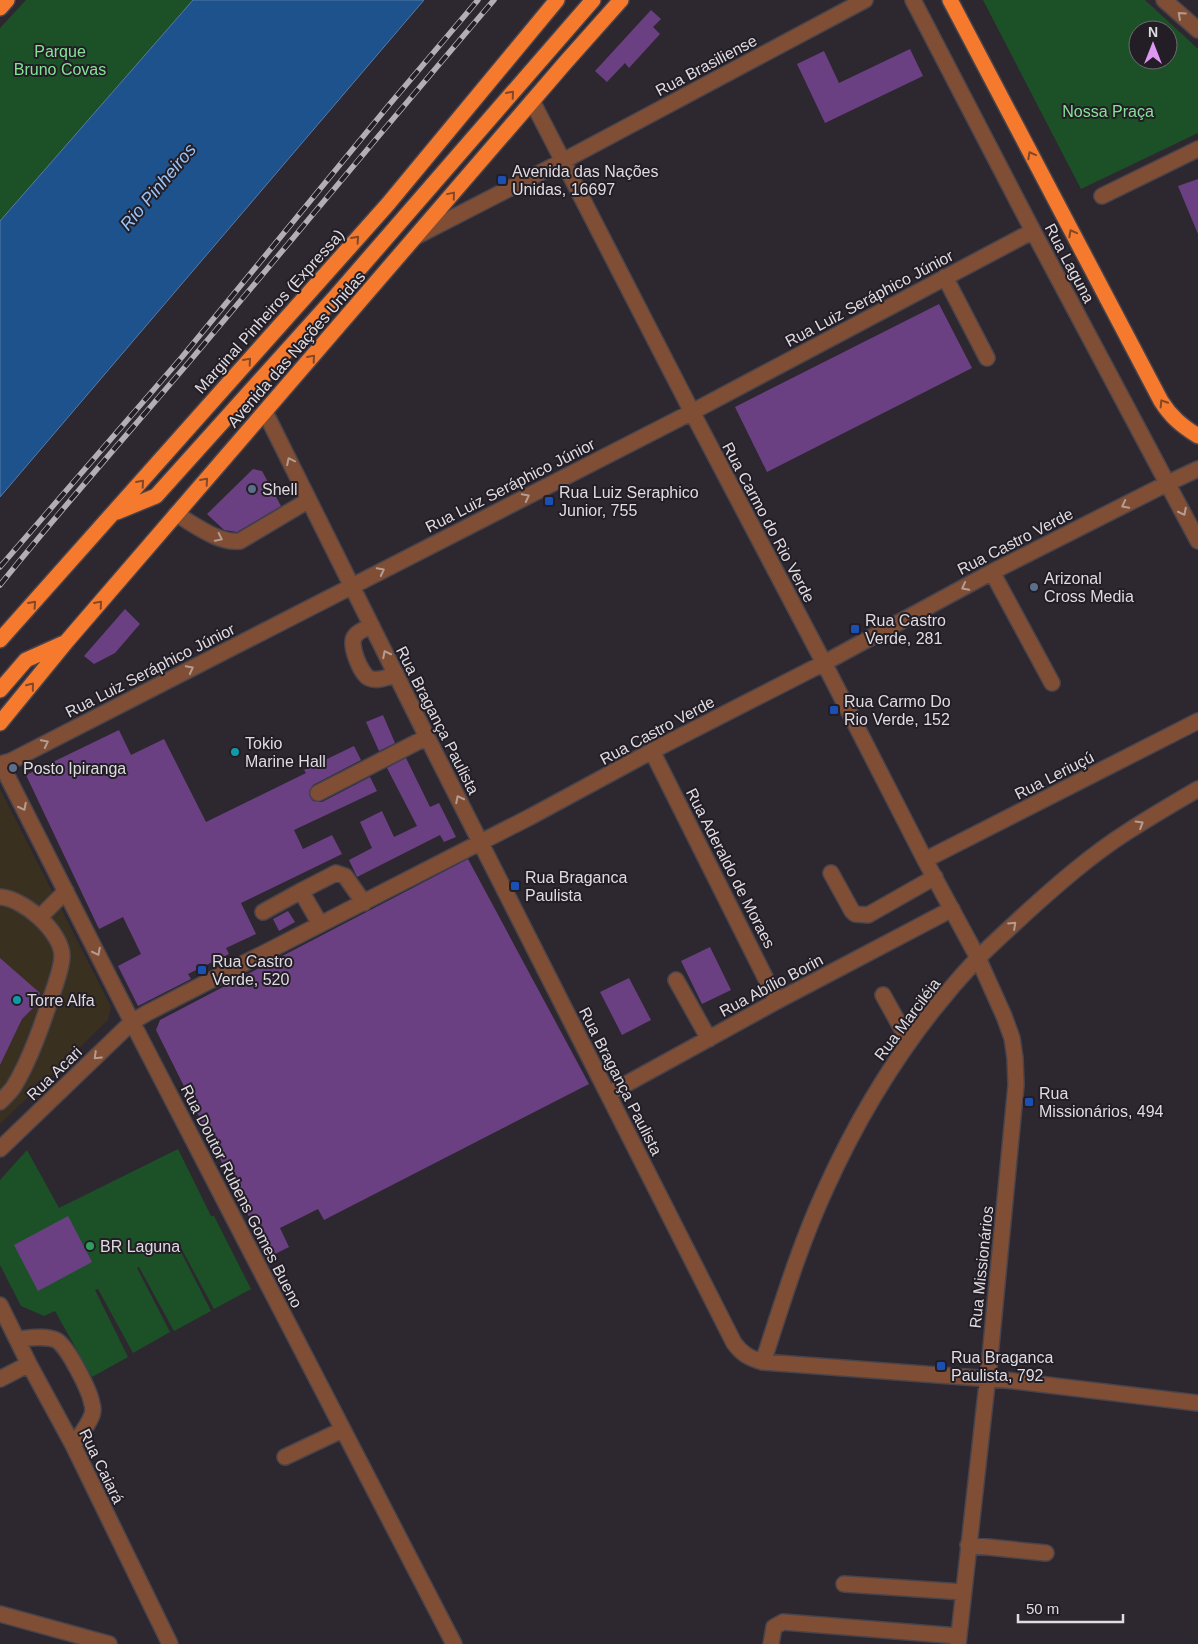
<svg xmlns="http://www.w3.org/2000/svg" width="1198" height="1644" font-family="Arial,sans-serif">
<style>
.commercial{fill:#393020}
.green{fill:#1c5128;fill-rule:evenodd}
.water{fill:#1d528d;stroke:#577ba6}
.building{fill:#6a4082}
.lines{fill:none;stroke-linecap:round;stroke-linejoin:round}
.minor-casing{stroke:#49444c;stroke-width:18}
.highway-casing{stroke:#49444c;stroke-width:18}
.minor{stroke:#804e34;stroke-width:15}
.highway{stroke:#f57a2d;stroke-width:15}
.rail-casing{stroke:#b1aeb4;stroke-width:5.5}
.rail{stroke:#231e26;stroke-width:4;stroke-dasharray:11;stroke-linecap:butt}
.oneway{stroke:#b49c93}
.oneway2{stroke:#824729}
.transit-dot{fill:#1a4fb4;stroke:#231e26;stroke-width:2}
.service-dot{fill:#5c6f8a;stroke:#231e26;stroke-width:2}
.culture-dot{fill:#0f9aa8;stroke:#231e26;stroke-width:2}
.leisure-dot{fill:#2e9e5b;stroke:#231e26;stroke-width:2}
.labels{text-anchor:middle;stroke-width:4;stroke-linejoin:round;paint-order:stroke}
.park-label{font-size:16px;fill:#84e495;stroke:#231e26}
.street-label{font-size:16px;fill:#dfdce1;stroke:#231e26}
.poi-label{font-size:16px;fill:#dfdce1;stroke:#231e26;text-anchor:start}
.water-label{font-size:18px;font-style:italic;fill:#9ac3f7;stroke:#231e26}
</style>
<rect width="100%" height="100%" fill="#2d2730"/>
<!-- commercial -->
<path class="commercial" d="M0,789L111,1007L108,1020L0,1124Z"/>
<!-- green -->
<path class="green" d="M26,0H193L0,221V28Z
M983,0H1145L1198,49V133L1081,189ZM1138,30H1168V60H1138Z
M178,1149L211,1216H214L251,1289L214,1309L180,1246H178L211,1311L174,1331L139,1267L137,1268L170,1332L133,1353L98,1289L95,1290L128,1357L92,1377L55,1311L44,1316L21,1306L0,1265V1180L27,1150L59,1208Z"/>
<!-- water -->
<path class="water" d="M193,0H424L0,497V221Z"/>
<!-- building -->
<path class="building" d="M651,10L661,19L653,27L660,34L629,68L625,63L607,82L595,71Z
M910,49L923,76L825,123L797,64L824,51L839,83Z
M1198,179V234L1178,186Z
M939,304L972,368L767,472L735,407Z
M253,469L262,471L281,506L237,532L224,530L207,514Z
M125,609L140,624L115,653L94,664L84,656Z
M383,715L395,743L379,751L366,722Z
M119,730L131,755L164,739L206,822L306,773L304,770L354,746L361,760L313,785L309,792L310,797L313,801L322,802L370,777L377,791L294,830L303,849L332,835L342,854L241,903L256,934L226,948L229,954L188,974L191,979L138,1006L118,966L141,954L123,917L99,929L26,775Z
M406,758L430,807L439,803L456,837L444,842L440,835L357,877L349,860L372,848L360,822L382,811L394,837L417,826L387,768Z
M468,859L589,1084L324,1220L318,1209L280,1228L289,1247L269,1257L156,1030L160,1020Z
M288,911L295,922L279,931L273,919Z
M710,947L731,990L702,1004L681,961Z
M0,958L40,993L36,1005L22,1019L0,1065Z
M629,978L651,1020L622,1035L600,992Z
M68,1216L92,1262L38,1291L14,1245Z"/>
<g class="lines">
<!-- minor casing -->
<g class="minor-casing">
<path id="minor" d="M913,0L1033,231L1198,541
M1164,0L1198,30
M532,101L692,412L824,663L925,860L978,958L1004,1016L1012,1038L1015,1058L1016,1085L990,1357L958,1644
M1102,196L1198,149
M417,236L563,161L865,0
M945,277L987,358
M265,412L427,737L734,1343C742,1354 749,1358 763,1362L1005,1380L1198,1403
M176,514C194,524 219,544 240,541L309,500
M992,572L1052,683
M372,626C367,628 358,631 355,636C348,644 361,674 369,678C377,682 388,677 396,674
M652,751L777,1001
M0,764L11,761L692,412L1033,231
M1,764L132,1022L454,1644
M318,793L427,737
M925,860L1198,721
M831,873L852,911L855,914L868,915L935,877
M301,891L336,873L345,876L364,903
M0,897C23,898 62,932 62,956C62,966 58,976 55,986C44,1019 31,1059 13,1088C9,1093 4,1098 0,1102
M263,912L301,891L320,924
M40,917L66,891
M676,980L709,1039
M883,995L909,1042
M608,1094L777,1001L952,909
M0,1149L132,1022L147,1013L530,817L652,751L824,663L992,572L1168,483L1198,469
M0,1305L29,1364L73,1445L170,1644
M17,1339C29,1338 45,1335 56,1340C67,1345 90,1391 92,1404C93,1407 93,1412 92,1415C88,1426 80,1435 73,1445
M763,1362C782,1304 800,1244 826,1188C864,1104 914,1026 977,959C993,943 1010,928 1027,912C1058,884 1091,855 1127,832C1150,817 1174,803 1198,789
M0,1379L29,1364
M285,1457L342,1430
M968,1545L1046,1553
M844,1584L963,1592
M0,1614L109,1644
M771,1644L774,1627L783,1622L958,1636"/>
</g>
<!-- highway casing -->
<g class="highway-casing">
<path id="highway" d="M950,0L1161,401C1171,417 1182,426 1198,436
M0,8L7,0
M117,512L156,496L335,297L593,0
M0,640L388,204L557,0
M0,690L26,660L64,643
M0,723L67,641L565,63L621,0"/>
</g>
<!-- minor -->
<use href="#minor" class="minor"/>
<!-- highway -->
<use href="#highway" class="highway"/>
<!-- rail casing -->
<g class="rail-casing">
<path id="rail" d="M0,567L182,357L389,105L478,0
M0,585C61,509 126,436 189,362C291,241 391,120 494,0"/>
</g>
<!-- rail -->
<use href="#rail" class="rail"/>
</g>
<!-- one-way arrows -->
<defs><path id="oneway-chevron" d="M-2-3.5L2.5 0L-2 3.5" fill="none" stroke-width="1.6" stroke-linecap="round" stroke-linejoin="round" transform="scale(1.25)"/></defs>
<g class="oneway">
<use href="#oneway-chevron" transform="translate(1181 15) rotate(-138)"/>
<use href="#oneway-chevron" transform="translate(290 461) rotate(-116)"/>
<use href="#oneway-chevron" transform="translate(526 497) rotate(-27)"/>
<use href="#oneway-chevron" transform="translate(1125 505) rotate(153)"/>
<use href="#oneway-chevron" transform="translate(1183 512) rotate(63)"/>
<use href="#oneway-chevron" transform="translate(219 538) rotate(26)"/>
<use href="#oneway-chevron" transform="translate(381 571) rotate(-27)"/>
<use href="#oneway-chevron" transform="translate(965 587) rotate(152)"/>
<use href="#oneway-chevron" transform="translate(386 654) rotate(-117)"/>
<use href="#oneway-chevron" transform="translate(190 669) rotate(-27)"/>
<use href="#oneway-chevron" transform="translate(45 743) rotate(-27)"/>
<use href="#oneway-chevron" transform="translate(459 799) rotate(-117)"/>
<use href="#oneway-chevron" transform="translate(23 807) rotate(63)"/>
<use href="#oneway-chevron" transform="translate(1140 824) rotate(-31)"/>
<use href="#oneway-chevron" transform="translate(1013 925) rotate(-43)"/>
<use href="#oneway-chevron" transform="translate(97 952) rotate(63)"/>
<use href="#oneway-chevron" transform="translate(97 1056) rotate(136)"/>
</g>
<g class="oneway2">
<use href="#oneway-chevron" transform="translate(511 94) rotate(-49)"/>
<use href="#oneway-chevron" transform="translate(1031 155) rotate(-118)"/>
<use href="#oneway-chevron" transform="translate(452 195) rotate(-50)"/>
<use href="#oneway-chevron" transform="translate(1072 233) rotate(-118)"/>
<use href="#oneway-chevron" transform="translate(356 239) rotate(-48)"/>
<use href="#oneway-chevron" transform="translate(312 358) rotate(-49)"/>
<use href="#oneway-chevron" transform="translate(248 361) rotate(-49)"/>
<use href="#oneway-chevron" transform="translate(1163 403) rotate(-122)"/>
<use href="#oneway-chevron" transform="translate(205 481) rotate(-49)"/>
<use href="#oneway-chevron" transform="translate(141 483) rotate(-49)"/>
<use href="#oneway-chevron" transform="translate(33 604) rotate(-48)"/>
<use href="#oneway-chevron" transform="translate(99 604) rotate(-49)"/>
<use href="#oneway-chevron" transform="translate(31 686) rotate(-51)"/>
</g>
<!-- markers -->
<g class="transit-dot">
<rect x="497" y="175" width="10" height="10" rx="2.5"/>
<rect x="544" y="496" width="10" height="10" rx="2.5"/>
<rect x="850" y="624" width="10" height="10" rx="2.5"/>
<rect x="829" y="705" width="10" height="10" rx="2.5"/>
<rect x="510" y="881" width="10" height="10" rx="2.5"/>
<rect x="197" y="965" width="10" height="10" rx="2.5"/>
<rect x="1024" y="1097" width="10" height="10" rx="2.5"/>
<rect x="936" y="1361" width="10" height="10" rx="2.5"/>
</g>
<g class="service-dot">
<circle cx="252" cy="489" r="5"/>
<circle cx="1034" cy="587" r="5"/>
<circle cx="13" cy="768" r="5"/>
</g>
<g class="culture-dot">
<circle cx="235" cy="752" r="5"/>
<circle cx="17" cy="1000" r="5"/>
</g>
<circle class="leisure-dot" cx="90" cy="1246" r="5"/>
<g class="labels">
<!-- park labels -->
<g class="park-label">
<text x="60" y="57">Parque<tspan x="60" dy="18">Bruno Covas</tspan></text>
<text x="1108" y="117">Nossa Praça</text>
</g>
<!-- street labels -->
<g class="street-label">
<text transform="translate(706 65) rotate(-28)" y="6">Rua Brasiliense</text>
<text transform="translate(1070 263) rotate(62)" y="6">Rua Laguna</text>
<text transform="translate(869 298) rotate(-28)" y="6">Rua Luiz Seráphico Júnior</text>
<text transform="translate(269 311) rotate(-48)" y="6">Marginal Pinheiros (Expressa)</text>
<text transform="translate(296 349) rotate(-49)" y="6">Avenida das Nações Unidas</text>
<text transform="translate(510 485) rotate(-27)" y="6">Rua Luiz Seráphico Júnior</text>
<text transform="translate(769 522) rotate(62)" y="6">Rua Carmo do Rio Verde</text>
<text transform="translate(1015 541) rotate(-27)" y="6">Rua Castro Verde</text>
<text transform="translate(150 670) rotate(-27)" y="6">Rua Luiz Seráphico Júnior</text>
<text transform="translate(438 720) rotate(63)" y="6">Rua Bragança Paulista</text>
<text transform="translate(657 730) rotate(-28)" y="6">Rua Castro Verde</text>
<text transform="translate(1054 775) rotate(-27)" y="6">Rua Leriuçú</text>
<text transform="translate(731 868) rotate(63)" y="6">Rua Aderaldo de Moraes</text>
<text transform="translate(771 985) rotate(-28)" y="6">Rua Abílio Borin</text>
<text transform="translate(907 1019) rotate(-53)" y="6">Rua Marciléia</text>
<text transform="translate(54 1073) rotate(-44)" y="6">Rua Acari</text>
<text transform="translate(621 1081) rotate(63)" y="6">Rua Bragança Paulista</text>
<text transform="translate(242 1196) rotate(63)" y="6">Rua Doutor Rubens Gomes Bueno</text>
<text transform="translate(981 1267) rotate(-84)" y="6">Rua Missionários</text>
<text transform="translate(102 1466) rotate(64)" y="6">Rua Caiará</text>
</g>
<!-- poi labels -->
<g class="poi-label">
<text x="512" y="177">Avenida das Nações<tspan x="512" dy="18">Unidas, 16697</tspan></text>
<text x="262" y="495">Shell</text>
<text x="559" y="498">Rua Luiz Seraphico<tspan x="559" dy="18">Junior, 755</tspan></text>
<text x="1044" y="584">Arizonal<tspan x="1044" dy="18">Cross Media</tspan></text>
<text x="865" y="626">Rua Castro<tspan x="865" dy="18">Verde, 281</tspan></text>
<text x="844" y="707">Rua Carmo Do<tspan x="844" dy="18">Rio Verde, 152</tspan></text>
<text x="245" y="749">Tokio<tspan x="245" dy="18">Marine Hall</tspan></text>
<text x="23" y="774">Posto Ipiranga</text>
<text x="525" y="883">Rua Braganca<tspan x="525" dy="18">Paulista</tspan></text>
<text x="212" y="967">Rua Castro<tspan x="212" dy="18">Verde, 520</tspan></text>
<text x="27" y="1006">Torre Alfa</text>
<text x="1039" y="1099">Rua<tspan x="1039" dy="18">Missionários, 494</tspan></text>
<text x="100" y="1252">BR Laguna</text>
<text x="951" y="1363">Rua Braganca<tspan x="951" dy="18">Paulista, 792</tspan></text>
</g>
<!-- water labels -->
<g class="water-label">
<text transform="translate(158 187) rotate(-50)" y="6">Rio Pinheiros</text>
</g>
</g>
<!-- north arrow -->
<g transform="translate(1153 45)"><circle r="24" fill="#231e26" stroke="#6e6a71"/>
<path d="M0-4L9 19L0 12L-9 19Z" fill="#de98f2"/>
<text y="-8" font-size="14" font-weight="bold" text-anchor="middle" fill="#dfdce1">N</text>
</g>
<!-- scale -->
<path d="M1018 1614v8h105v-8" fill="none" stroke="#dfdce1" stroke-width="2.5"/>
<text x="1026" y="1614" font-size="15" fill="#dfdce1" stroke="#231e26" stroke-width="4" paint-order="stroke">50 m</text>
</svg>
